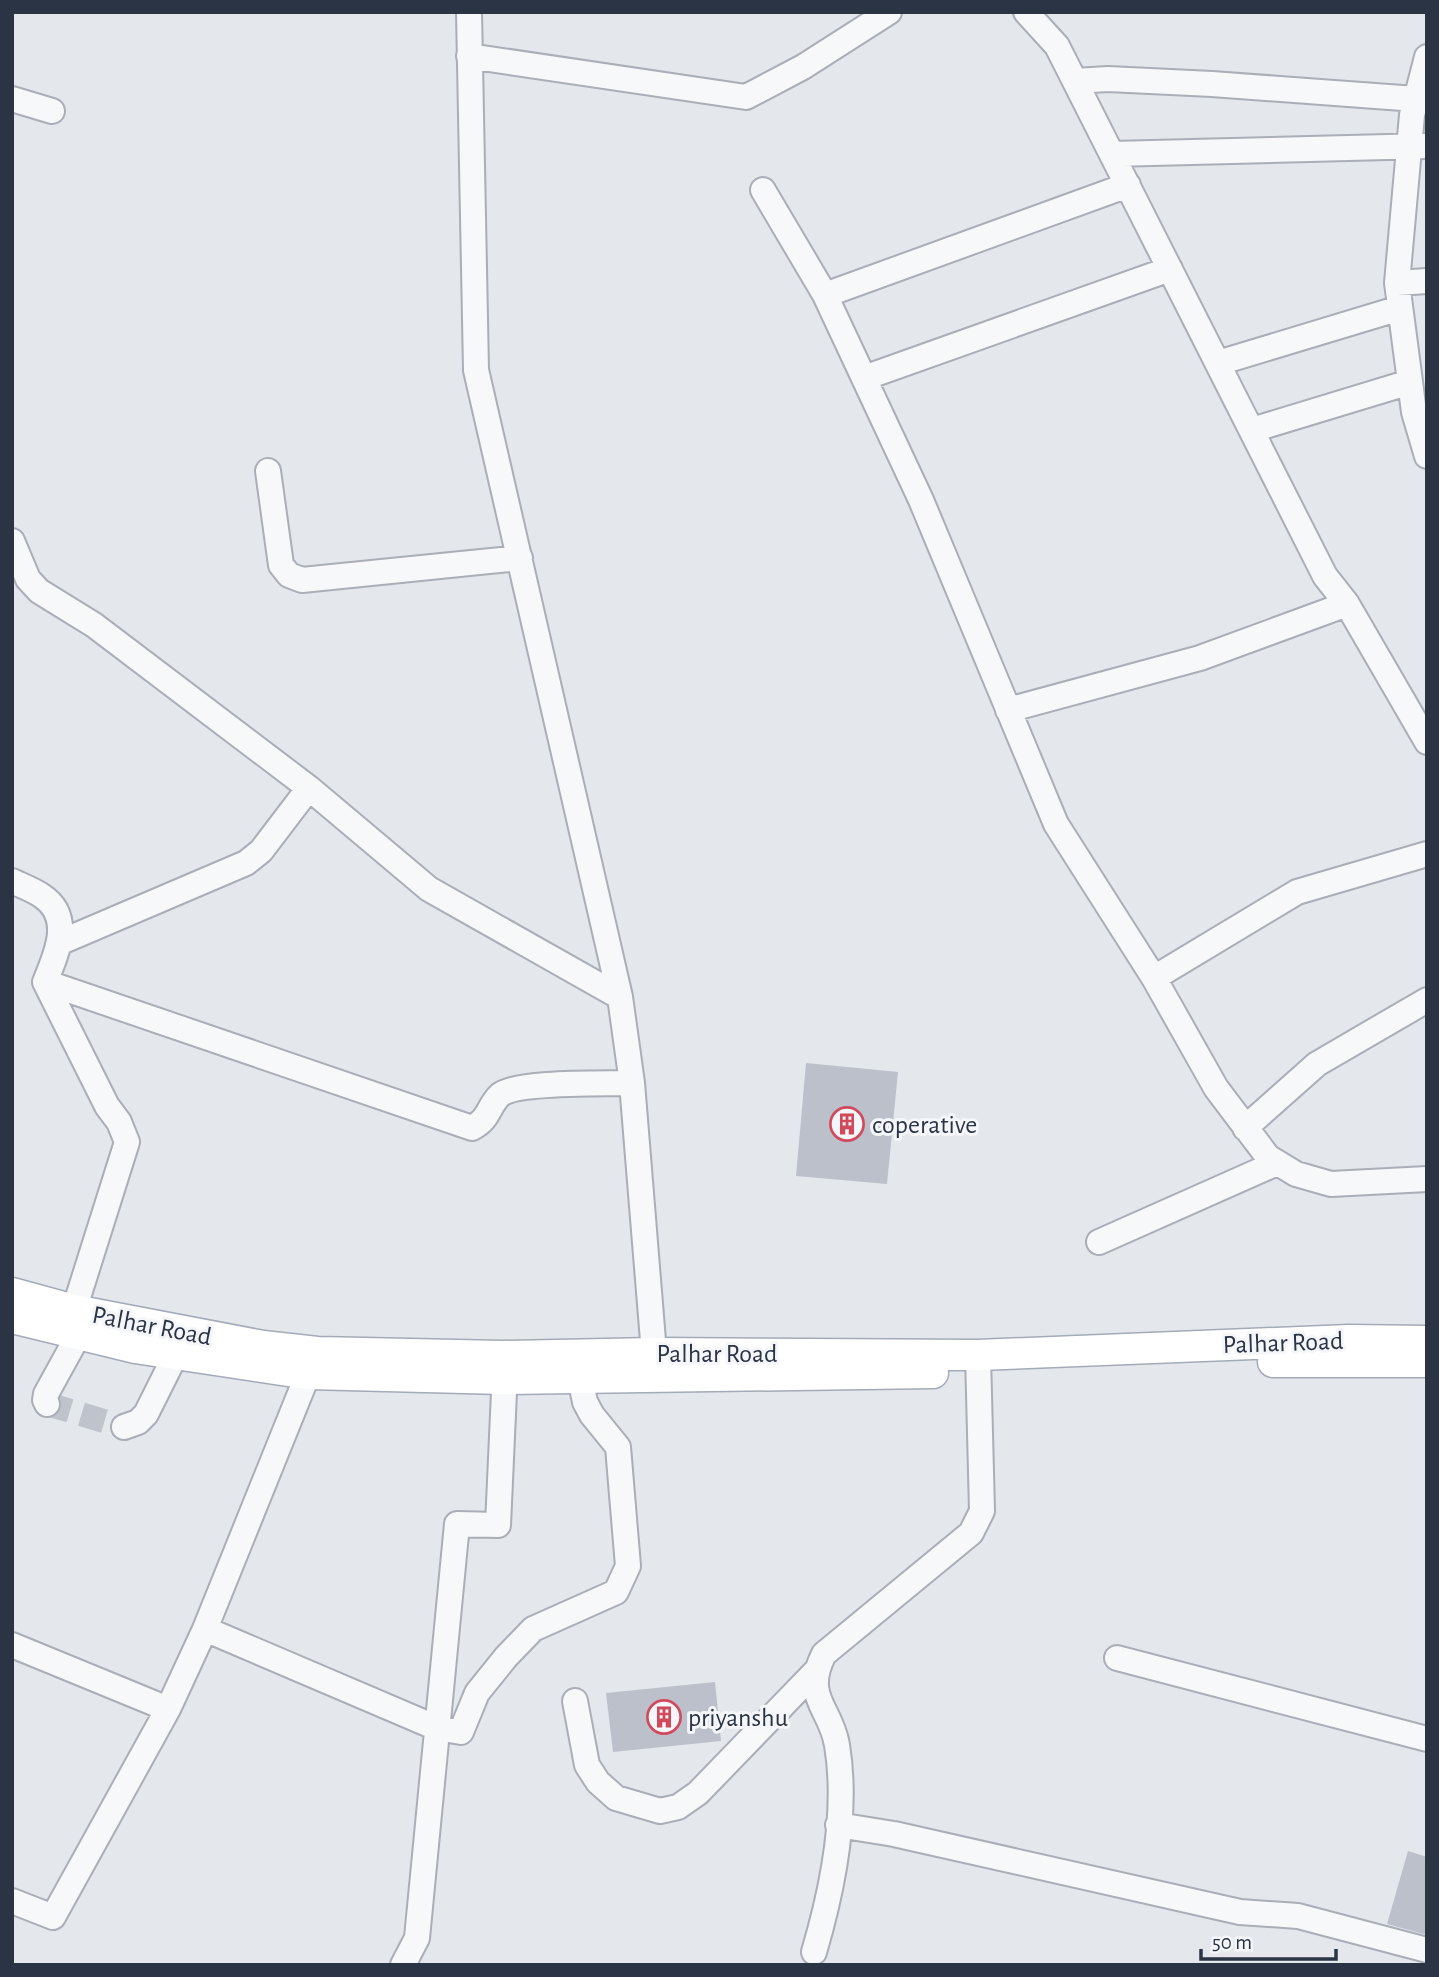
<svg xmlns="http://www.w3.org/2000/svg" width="1439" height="1977" font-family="'Alegreya Sans',sans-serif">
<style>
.building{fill:#bbc0ca}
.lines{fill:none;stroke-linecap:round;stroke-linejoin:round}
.minor-tunnel{stroke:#bfc3cb;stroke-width:24;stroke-dasharray:24 12;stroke-linecap:butt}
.minor-casing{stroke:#a9aeb7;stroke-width:28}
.major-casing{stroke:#a3abb8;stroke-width:33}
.minor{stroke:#f7f8fa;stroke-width:24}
.major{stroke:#fff;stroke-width:30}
.labels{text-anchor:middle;stroke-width:6;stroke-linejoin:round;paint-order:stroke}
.poi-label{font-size:26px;fill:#2b3445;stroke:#f4f6f9;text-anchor:start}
.street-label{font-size:26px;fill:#2b3445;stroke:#f4f6f9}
</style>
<rect width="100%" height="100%" fill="#e4e7ec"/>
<!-- building -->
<path class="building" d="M806,1063L898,1072L887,1184L796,1176Z
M715,1682L721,1741L613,1752L606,1693Z
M1408,1851L1427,1857V1935L1387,1924Z"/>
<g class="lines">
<!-- minor-tunnel -->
<path class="minor-tunnel" d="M47,1404L124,1427"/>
<!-- minor casing -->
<g class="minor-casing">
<path id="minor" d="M469,12L476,370L620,997L632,1083L654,1353
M1026,12L1057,46L1325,576L1347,604L1427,742
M469,56L746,97L803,67L889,12
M1427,57L1412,115L1397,283L1414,412L1427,456
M1075,81L1108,79L1212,84L1416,99
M12,99L52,111
M1112,154L1427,146
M763,190L825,295L921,500L1056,824L1154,978L1216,1088L1268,1157L1296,1174L1331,1184L1427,1179
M1397,283L1427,281
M825,295L1128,185
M1218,363L1400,308
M864,378L1170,269
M1252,430L1410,382
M268,471L281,565L289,575L302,580L520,558
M12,541L28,579L39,591L94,625L309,788L429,889L620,997
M1008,710L1200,658L1347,604
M12,881C22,886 34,890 42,896C74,917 56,955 45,982L107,1106L119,1122L127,1142L74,1310
M61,942L246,863L261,851L309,788
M1154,978L1297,892L1427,854
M45,982L472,1128C490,1119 488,1106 500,1095C517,1081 606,1084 632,1083
M1245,1128L1317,1064L1427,1000
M1099,1242L1277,1163
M314,1359L205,1629L437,1728L461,1732L477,1693L506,1657L533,1629L616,1592L628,1566L618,1447L592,1415L585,1402L580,1378
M47,1404L45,1400L46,1394L79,1334
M124,1427L138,1422L146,1414L176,1354
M12,1645L168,1709
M1117,1658L1427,1739
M575,1701L587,1765L598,1782L616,1798L660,1811L678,1807L698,1793L816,1671
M838,1825L894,1834L1240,1912L1298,1916L1427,1950
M12,1901L53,1917L168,1709L205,1629
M814,1952C833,1888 848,1812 837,1745C831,1708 802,1697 824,1654L971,1533L982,1511L978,1355
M403,1965L417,1938L457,1524L498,1525L504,1392L502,1362"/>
</g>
<!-- major casing -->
<g class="major-casing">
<path id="major" d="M12,1293L74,1310L263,1346L317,1352L502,1356L654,1353L978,1355L1349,1340L1427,1341
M12,1318L135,1348L308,1374L503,1379L933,1373
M1273,1362H1427"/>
</g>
<!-- minor -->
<use href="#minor" class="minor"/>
<!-- major -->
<use href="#major" class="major"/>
</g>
<!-- icons -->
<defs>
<g id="building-ring" transform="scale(1.75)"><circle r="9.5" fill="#f4f6f9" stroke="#d1495b" stroke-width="1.5"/><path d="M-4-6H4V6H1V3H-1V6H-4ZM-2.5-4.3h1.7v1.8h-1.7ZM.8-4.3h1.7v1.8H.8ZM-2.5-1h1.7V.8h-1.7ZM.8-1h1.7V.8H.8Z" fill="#d1495b"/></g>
</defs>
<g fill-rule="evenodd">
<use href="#building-ring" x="847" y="1124"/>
<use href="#building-ring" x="664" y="1717"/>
</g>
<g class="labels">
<!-- poi labels -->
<g class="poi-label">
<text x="872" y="1133">coperative</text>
<text x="688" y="1726">priyanshu</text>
</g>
<!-- street labels -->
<g class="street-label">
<text transform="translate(152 1325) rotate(11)" y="9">Palhar Road</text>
<text transform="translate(1283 1342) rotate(-2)" y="9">Palhar Road</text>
<text x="717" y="1362">Palhar Road</text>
</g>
</g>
<!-- border -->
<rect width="1439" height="1977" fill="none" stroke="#2b3445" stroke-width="28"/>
<!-- scale -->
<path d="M1201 1949v10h135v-10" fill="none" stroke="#2b3445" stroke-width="3.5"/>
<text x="1212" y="1949" font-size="21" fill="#2b3445" stroke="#f4f6f9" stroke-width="5" paint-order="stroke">50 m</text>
</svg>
